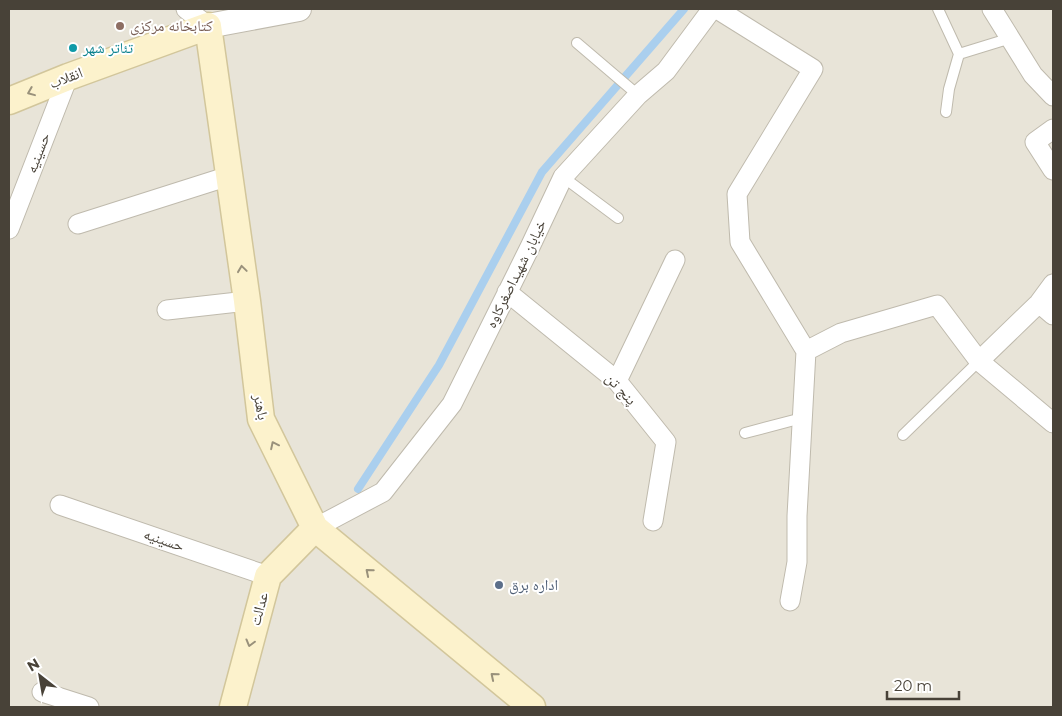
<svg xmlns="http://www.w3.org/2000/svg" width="1062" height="716" font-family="Montserrat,'Noto Naskh Arabic',sans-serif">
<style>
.residential{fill:#e8e4d8}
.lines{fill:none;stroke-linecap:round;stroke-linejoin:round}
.stream{stroke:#aacfee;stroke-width:8}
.service-casing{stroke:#bfbaad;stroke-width:12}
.minor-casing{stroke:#bfbaad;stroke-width:21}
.tertiary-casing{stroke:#bfbaad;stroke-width:26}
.secondary-casing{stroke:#d2c69b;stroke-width:29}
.service{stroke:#fff;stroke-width:10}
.minor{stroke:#fff;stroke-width:19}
.tertiary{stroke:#fff;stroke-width:24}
.secondary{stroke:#fcf2cc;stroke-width:26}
.oneway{stroke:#99917b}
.education-dot{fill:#8d6e63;stroke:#fff;stroke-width:2}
.culture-dot{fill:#0f9aa8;stroke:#fff;stroke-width:2}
.service-dot{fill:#5c6f8a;stroke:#fff;stroke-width:2}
.labels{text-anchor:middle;stroke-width:4;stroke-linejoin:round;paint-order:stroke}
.education-label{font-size:15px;fill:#785e54;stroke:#fff;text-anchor:start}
.culture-label{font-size:15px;fill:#0d838f;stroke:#fff;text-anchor:start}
.street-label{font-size:15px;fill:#484238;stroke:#fff}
.service-label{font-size:15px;fill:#4e5e75;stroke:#fff;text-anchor:start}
</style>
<rect width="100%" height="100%" fill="#f4f2ea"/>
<!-- residential -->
<path class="residential" d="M9,9H1053V707H9Z"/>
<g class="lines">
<!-- stream -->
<path class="stream" d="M358,489L439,365L542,172L684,9"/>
<!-- service casing -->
<g class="service-casing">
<path id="service" d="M938,9L959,54L949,89L946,112
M577,43L638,95
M959,54L1011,38
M563,177L618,218
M745,433L802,418
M903,435L979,361"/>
</g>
<!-- minor casing -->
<g class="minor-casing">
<path id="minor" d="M186,9L208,26
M717,9L813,69L737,194L740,242L806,351L841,333L937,305L979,361L1039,303L1053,284
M992,9L1033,75L1053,96
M1053,129L1035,142L1053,170
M78,224L229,176
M9,229L68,77
M507,292L617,381L666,442L653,521
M1039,303L1053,315
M167,310L247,301
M979,361L1053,423
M617,381L675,260
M60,505L268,576
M315,528L383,492L452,404L530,247L563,177L638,95L666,71L712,9
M790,601L797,562V516L806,351
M42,692L89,707"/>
</g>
<!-- tertiary casing -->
<g class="tertiary-casing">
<path id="tertiary" d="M208,26L299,9"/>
</g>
<!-- secondary casing -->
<g class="secondary-casing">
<path id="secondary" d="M9,101L68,77L208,26L247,301L261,419L315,528L532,707
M233,707L268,576L315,528"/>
</g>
<!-- service -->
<use href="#service" class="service"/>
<!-- minor -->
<use href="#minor" class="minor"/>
<!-- tertiary -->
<use href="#tertiary" class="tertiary"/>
<!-- secondary -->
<use href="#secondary" class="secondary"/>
</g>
<!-- one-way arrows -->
<defs><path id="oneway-chevron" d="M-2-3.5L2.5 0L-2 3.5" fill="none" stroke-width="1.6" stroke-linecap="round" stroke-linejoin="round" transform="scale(1.25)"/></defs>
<g class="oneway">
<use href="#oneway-chevron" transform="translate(31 92) rotate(158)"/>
<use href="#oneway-chevron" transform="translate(242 269) rotate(-98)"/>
<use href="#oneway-chevron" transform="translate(274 445) rotate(-116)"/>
<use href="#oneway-chevron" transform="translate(369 572) rotate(-140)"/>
<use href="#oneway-chevron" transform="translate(250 643) rotate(105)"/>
<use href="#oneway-chevron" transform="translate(494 676) rotate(-140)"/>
</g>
<!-- markers -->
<circle class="education-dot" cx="120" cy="26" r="5"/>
<circle class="culture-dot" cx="73" cy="48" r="5"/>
<circle class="service-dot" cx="499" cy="585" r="5"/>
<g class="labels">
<!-- education labels -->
<g class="education-label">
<text x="130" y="31">کتابخانه مرکزی</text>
</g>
<!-- culture labels -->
<g class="culture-label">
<text x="83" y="53">تئاتر شهر</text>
</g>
<!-- street labels -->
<g class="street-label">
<text transform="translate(66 78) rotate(-21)" y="5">انقلاب</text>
<text transform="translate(38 153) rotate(-69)" y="5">حسینیه</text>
<text transform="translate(516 274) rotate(-64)" y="5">خیابان شهیداصغرکاوه</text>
<text transform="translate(621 389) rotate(47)" y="5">پنج تن</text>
<text transform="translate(261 407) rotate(79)" y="5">باهنر</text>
<text transform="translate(164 540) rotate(19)" y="5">حسینیه</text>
<text transform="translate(259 609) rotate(-75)" y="5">عدالت</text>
</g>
<!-- service labels -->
<g class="service-label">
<text x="509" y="590">اداره برق</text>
</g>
</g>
<!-- border -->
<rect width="1062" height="716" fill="none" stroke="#484238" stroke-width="20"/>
<!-- north arrow -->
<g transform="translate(40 676) rotate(329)" stroke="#ffffff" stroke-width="4" paint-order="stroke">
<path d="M0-4L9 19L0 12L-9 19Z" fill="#484238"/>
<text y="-8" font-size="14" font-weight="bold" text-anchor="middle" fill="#484238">N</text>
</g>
<!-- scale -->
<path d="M887 691v8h72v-8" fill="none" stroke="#484238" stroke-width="2.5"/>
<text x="894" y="691" font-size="15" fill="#484238" stroke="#ffffff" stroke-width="4" paint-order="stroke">20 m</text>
</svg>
